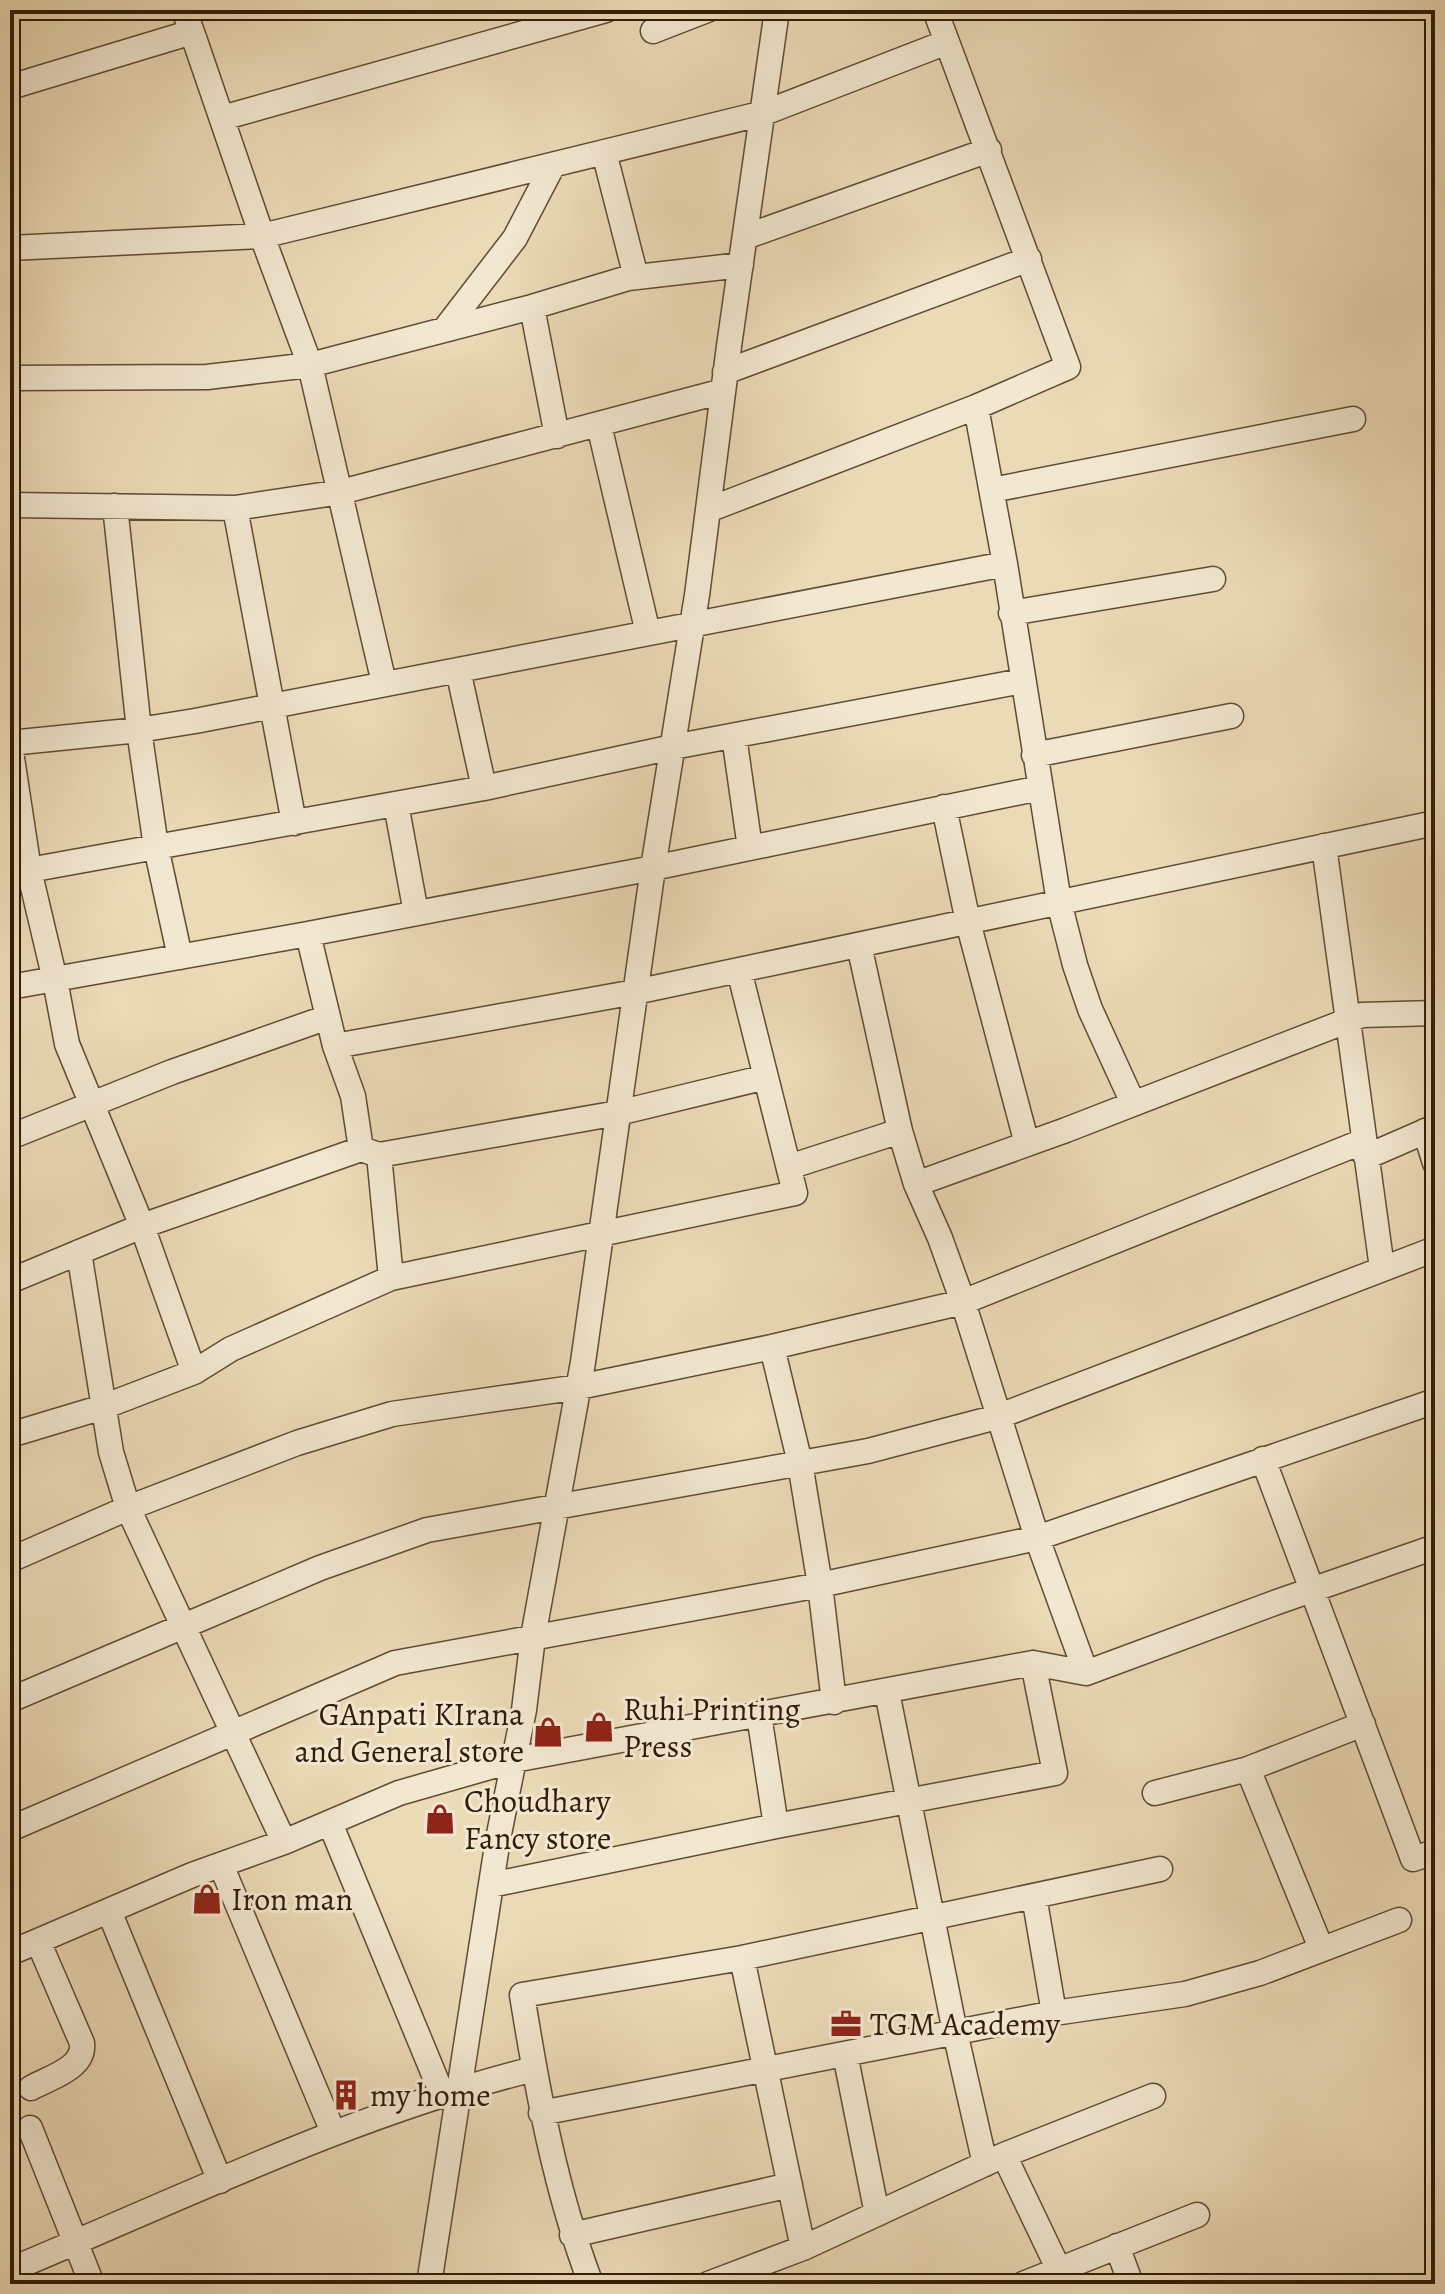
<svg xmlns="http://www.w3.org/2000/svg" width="1445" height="2294" font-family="Alegreya,serif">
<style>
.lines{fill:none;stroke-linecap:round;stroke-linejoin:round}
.minor-casing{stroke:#604c33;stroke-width:27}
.minor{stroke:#f2e7d0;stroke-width:24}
.labels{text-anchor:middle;stroke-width:6;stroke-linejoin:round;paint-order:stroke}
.poi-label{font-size:32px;fill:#311c07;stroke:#f2e7d0;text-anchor:start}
</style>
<rect width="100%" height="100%" fill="#ebdab6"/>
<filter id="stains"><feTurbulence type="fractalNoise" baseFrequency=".0025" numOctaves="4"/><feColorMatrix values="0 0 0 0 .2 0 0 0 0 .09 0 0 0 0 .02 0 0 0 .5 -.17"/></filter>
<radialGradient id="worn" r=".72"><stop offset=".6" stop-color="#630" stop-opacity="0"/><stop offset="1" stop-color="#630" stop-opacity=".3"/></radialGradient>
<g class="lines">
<!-- minor casing -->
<g class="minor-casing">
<path id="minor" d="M935,10L947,42
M653,31L707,10
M192,32L262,236L310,365L532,307L628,278L741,265
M10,87L192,32L184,10
M222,118L606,10
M604,152L636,277
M745,237L989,150
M10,248L262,236L764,113L947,42L1068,367L976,407L708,510
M532,307L557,436
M445,329L515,238L553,165
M725,372L1029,259
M10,378L207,377L310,365L384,683
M976,407L1005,564L1059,902L1075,965L1090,1009L1133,1103
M599,425L648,633
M992,490L1353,419
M10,505L235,508L341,492L723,391
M235,508L294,823
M1011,613L1213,579
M458,670L484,788
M734,736L750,848
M10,743L139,730L195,721L1005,564
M10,745L29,870L55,980L67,1044L142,1226L194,1372
M1034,755L1231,716
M396,804L416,913
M944,807L968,922L1027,1144
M1324,846L1382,1268
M29,870L156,847L139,730L115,506
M308,934L653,868L1040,788
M859,945L900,1131L916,1184L940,1238L963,1302L1364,1141
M180,957L156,847L484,788L673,747L1022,681
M10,987L308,934L335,1046L353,1096L361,1149L379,1155L391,1278L795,1193L739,970
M335,1046L635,992L1435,823
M1425,1131L1435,1163
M10,1137L172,1072L328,1017
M379,1155L618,1113L766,1077
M1366,1157L1435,1127
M789,1167L900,1131
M916,1184L1066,1130L1362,1015L1435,1013
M79,1252L111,1452L128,1508L284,1842
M10,1281L142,1226L361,1149
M772,1347L800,1463L820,1585L834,1702
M10,1435L103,1407L194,1372L231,1349L391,1278
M1263,1459L1413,1859L1435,1852
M10,1560L128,1508L297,1443L392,1414L579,1387L772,1347L963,1302L1037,1538L1086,1673
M887,1692L955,2032L985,2164
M10,1700L320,1568L427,1530L868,1451L997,1417L1435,1249
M759,1715L776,1826
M1248,1769L1321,1948
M1155,1793L1248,1769L1363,1724
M330,1823L442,2094
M10,1829L395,1663L820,1585L1037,1538L1435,1401
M221,1865L333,2132
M491,1885L776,1826L1055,1773L1033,1663
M1034,1896L1054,2013
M109,1911L220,2181
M10,1953L192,1875L284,1842L399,1793L514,1760L1033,1663L1086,1673L1277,1602L1435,1547
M742,1958L1160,1869
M845,2054L877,2214
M31,2088C51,2077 85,2068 82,2043L38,1941
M541,2113L1054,2013L1185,1994L1260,1973L1399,1920
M30,2128L92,2284
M1004,2155L1153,2096
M572,2235L790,2185
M1117,2246L1131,2284
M10,2270C183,2198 352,2114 534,2069
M429,2284L498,1839L524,1710L533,1637L583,1362L653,868L697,595L729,346L777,10
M591,2284C555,2189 538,2094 522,1995L742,1958L803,2248
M708,2284L803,2248L1004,2155L1058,2268
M1023,2284L1197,2215"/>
</g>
<!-- minor -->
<use href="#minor" class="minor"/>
</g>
<!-- icons -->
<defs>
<g id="shop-bare" transform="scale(2.4)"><path d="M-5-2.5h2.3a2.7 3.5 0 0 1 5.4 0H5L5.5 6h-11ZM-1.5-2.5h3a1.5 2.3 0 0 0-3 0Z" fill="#8f2418" stroke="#f2e7d0" stroke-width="2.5" paint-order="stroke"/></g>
<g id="office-bare" transform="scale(2.4)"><path d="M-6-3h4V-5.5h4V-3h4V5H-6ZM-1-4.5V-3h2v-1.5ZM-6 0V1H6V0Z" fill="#8f2418" stroke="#f2e7d0" stroke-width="2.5" paint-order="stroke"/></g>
<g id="building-bare" transform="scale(2.4)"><path d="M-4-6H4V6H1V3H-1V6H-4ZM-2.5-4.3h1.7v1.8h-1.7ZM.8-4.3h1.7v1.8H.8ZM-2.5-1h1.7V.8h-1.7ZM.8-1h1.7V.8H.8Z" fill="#8f2418" stroke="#f2e7d0" stroke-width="2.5" paint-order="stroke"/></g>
</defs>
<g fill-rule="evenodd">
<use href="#shop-bare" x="599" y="1727"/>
<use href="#shop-bare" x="548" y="1732"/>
<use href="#shop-bare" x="440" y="1819"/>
<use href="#shop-bare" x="207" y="1899"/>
<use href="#office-bare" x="846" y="2024"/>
<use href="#building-bare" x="346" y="2095"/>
</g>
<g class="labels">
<!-- poi labels -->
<g class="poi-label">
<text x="623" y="1720">Ruhi Printing<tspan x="623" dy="37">Press</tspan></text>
<text x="524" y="1725" text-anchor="end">GAnpati KIrana<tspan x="524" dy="37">and General store</tspan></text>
<text x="464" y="1812">Choudhary<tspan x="464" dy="37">Fancy store</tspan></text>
<text x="231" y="1910">Iron man</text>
<text x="870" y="2035">TGM Academy</text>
<text x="370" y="2106">my home</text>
</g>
</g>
<!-- margin -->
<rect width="1445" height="2294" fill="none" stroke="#ebdab6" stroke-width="40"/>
<rect x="12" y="12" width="1421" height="2270" fill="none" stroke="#311c07" stroke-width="4"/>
<rect x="20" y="20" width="1405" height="2254" fill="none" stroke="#311c07" stroke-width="2"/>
<rect width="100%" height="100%" filter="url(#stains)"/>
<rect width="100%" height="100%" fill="url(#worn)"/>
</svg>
